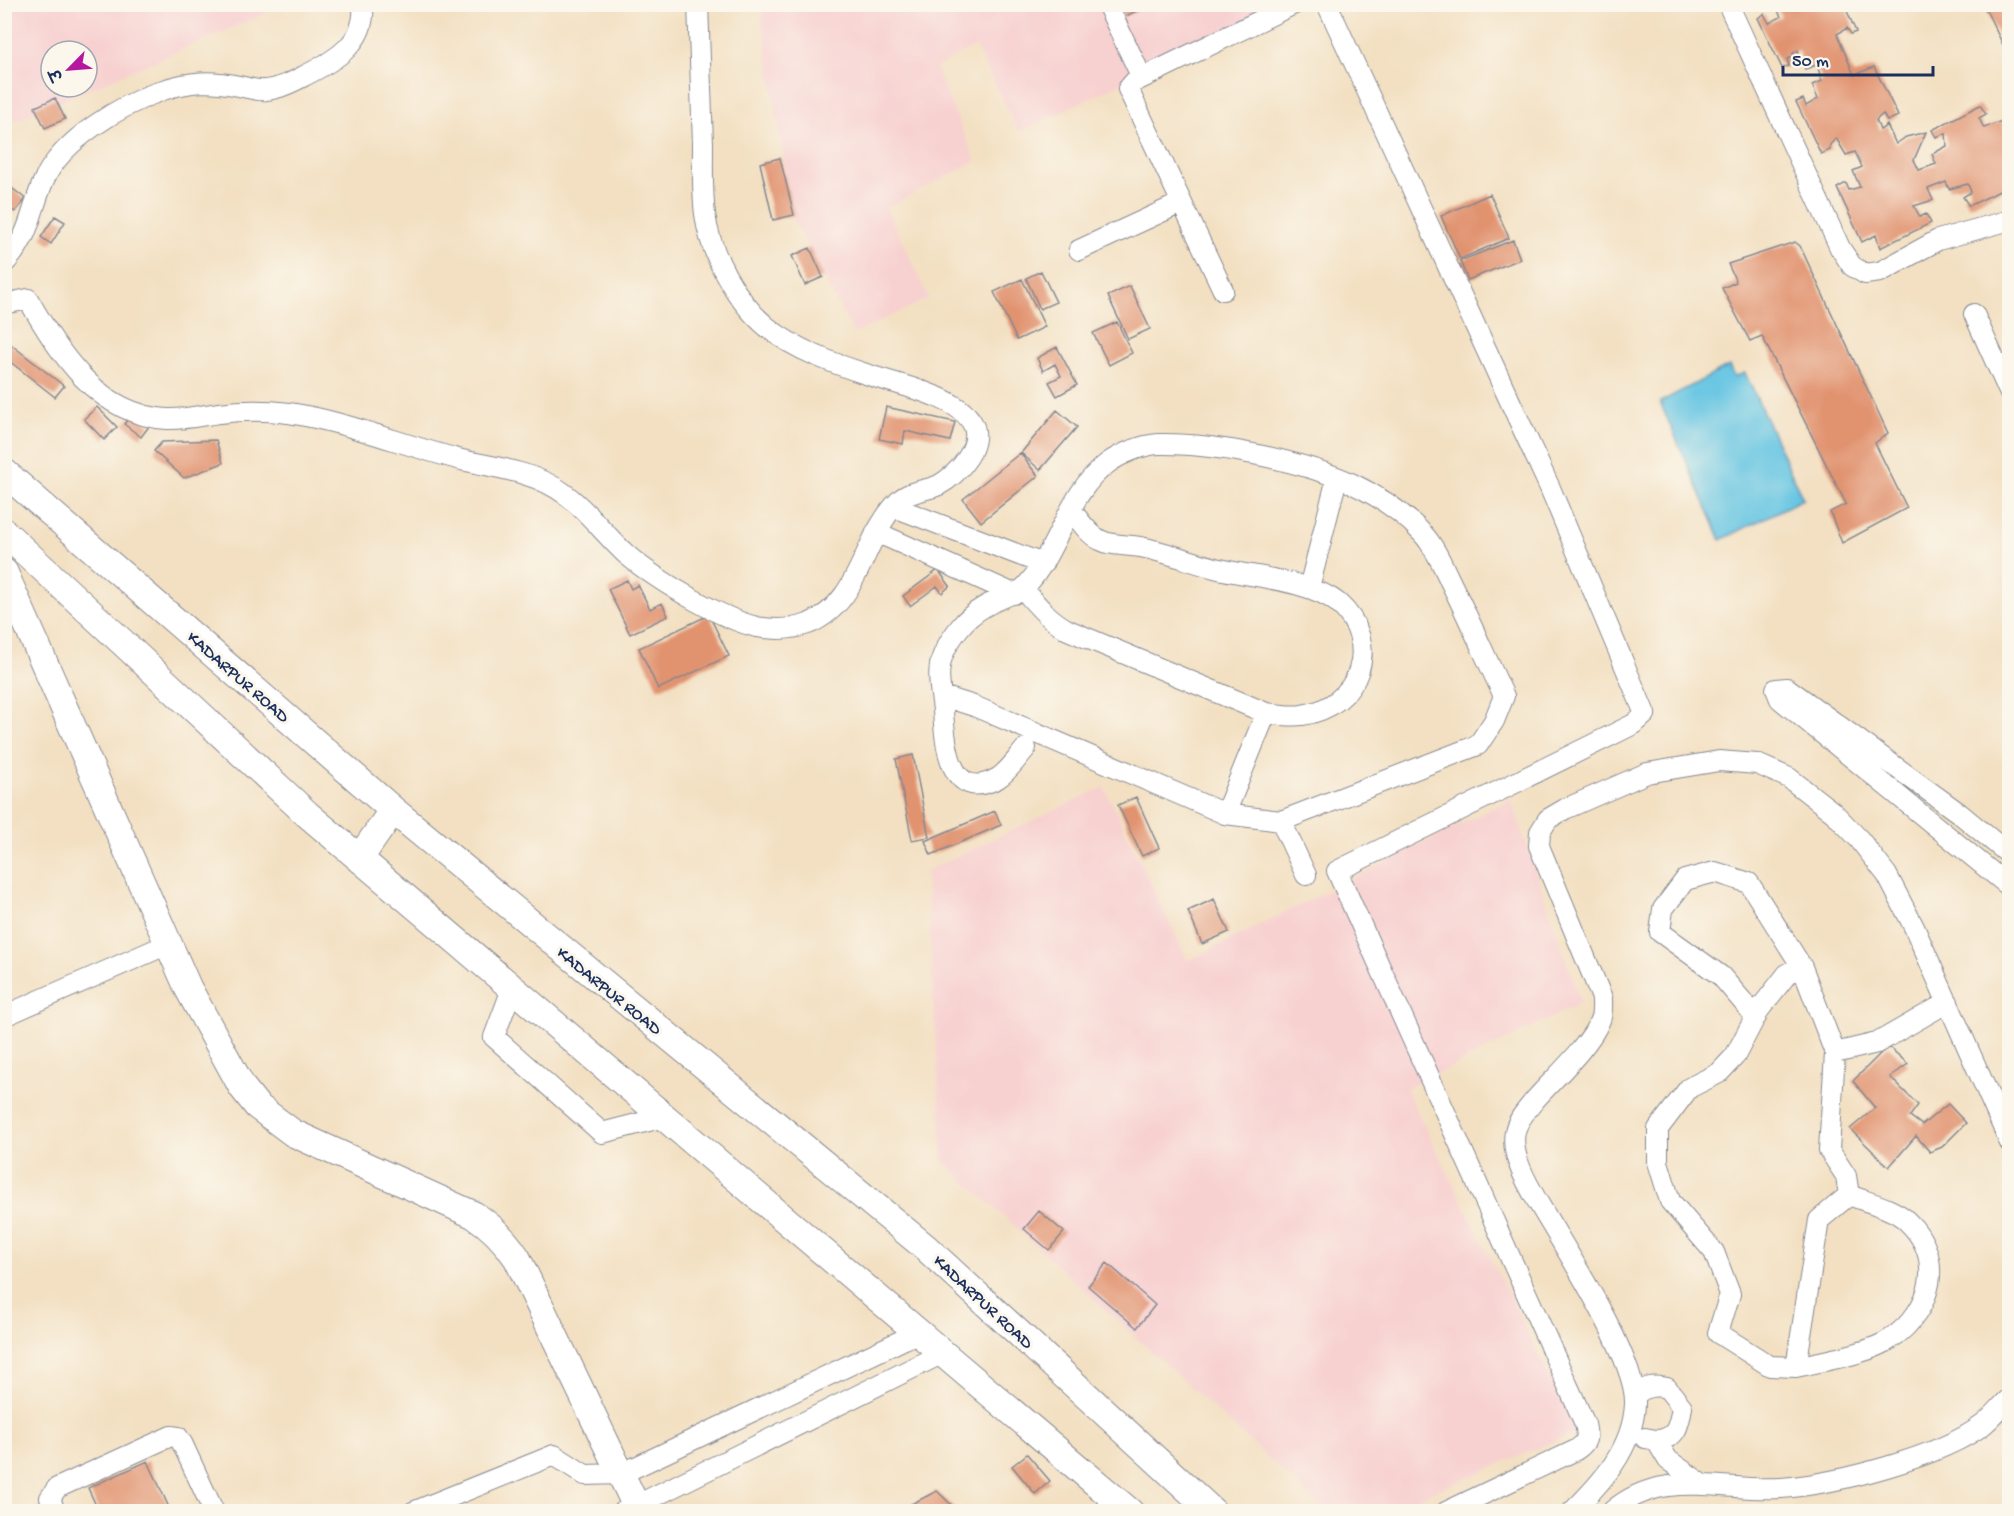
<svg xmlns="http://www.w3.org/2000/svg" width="2014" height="1516" font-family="'Gochi Hand','Playpen Sans Deva',sans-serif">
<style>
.built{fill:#f7d0d0;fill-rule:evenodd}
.water{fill:#64c4e2;stroke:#407aa0;stroke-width:1.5}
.building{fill:#e19370}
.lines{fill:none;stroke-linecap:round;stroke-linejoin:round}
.street-casing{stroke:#878890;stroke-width:22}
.secondary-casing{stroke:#878890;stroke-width:29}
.street{stroke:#fff;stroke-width:20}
.secondary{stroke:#fff;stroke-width:27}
.labels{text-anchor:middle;stroke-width:6;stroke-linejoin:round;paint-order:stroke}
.street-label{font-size:18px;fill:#1b2f5e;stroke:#fbf7ec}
</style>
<rect width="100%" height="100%" fill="#fbf7ec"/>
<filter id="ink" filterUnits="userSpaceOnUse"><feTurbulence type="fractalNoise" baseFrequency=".0167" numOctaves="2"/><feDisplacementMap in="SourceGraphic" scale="12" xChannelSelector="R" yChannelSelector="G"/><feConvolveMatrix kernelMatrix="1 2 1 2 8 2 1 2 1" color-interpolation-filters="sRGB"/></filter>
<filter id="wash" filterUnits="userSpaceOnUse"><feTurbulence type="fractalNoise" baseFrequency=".008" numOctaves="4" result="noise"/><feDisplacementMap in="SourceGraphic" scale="24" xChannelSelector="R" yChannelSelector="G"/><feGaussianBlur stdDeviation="1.35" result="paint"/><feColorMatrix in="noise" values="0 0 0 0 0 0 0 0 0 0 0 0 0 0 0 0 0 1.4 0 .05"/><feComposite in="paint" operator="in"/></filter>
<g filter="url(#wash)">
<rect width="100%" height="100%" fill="#f3e0c2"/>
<!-- built -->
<path class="built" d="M5,5H285L5,125ZM51,51H87V87H51Z
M760,5H1286L1019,132L975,46L935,68L976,161L886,208L929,298L854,334L792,217Z
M1104,787L1188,961L1511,799L1581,1003L1406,1089L1577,1432L1386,1511H1326L943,1161L926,871Z"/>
<!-- water -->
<path class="water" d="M1729,366L1734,377L1745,373L1803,499L1721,540L1660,402Z"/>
<g id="blocks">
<!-- building -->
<path class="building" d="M1118,4H1151L1124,17Z
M1775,4H1844L1856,32L1851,34L1847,28L1837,34L1854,75L1874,67L1898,116L1887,121L1883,114L1876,120L1880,130L1887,125L1896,144L1906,137L1926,132L1914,160L1919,170L1936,164L1932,154L1947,146L1946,133L1936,137L1932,130L1980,105L1986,114L1979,118L1984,128L2002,121L2005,130L2010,127V186L1969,206L1963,197L1971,192L1968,184L1949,189L1946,182L1928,189L1933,200L1914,206L1920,217L1926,214L1931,223L1880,248L1876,235L1862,242L1837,188L1846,183L1849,190L1860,187L1853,171L1862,167L1855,152L1846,155L1836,138L1830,145V150L1821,154L1796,102L1803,99L1806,106L1818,99L1812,85L1822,81L1817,65L1805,69L1798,50L1793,53L1794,57L1787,59L1789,66L1782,68L1758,18L1764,14L1769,23L1781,17Z
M2010,4V59L1985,8Z
M55,98L65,119L45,128L35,107Z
M780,158L794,215L773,220L760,163Z
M4,182L26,199L15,212L4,204Z
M1490,194L1509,238L1460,259L1441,216Z
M55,216L65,222L51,244L41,237Z
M1513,240L1520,259L1468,280L1460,261Z
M1795,242L1800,246L1888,433L1875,443L1907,508L1842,543L1830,512L1846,504L1762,336L1750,341L1722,288L1736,282L1728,264Z
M810,248L823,277L805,285L792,256Z
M1041,271L1056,302L1040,309L1026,278Z
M1022,279L1045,327L1017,340L994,292Z
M1130,286L1150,329L1128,339L1108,296Z
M1117,322L1132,353L1109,365L1093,333Z
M4,339L64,386L55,397L4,357Z
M1057,347L1077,385L1057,396L1049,382L1061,376L1055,364L1043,371L1037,358Z
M97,407L117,427L104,440L84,419Z
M886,407L955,422L950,441L905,431L903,444L879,439Z
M1057,410L1077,427L1040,470L1021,453Z
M133,413L150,425L141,437L124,424Z
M216,440L223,463L184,478L154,451L162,442Z
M1020,453L1038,476L981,522L963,499Z
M938,570L950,586L942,593L937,586L910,606L903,596Z
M627,580L631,589L638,585L650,609L662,603L668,616L630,634L608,589Z
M709,615L729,656L658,689L639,648Z
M913,755L929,837L912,840L896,759Z
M1136,797L1159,848L1142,856L1118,805Z
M995,811L1001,825L931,855L925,841Z
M1214,899L1229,932L1202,944L1188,911Z
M1888,1046L1908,1064L1890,1077L1918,1105L1910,1116L1922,1125L1948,1104L1966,1123L1942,1147L1930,1152L1916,1136L1889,1167L1850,1129L1875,1108L1853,1081Z
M1039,1211L1064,1232L1049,1250L1024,1229Z
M1107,1263L1155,1305L1137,1328L1088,1286Z
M1027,1454L1050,1481L1035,1494L1012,1466Z
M148,1461L171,1512H99L88,1488Z
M937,1491L959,1512H896Z"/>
</g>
</g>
<g filter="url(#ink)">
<use href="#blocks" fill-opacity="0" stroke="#878890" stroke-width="1.5"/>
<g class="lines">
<!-- street casing -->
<g class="street-casing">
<path id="street" d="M1107,4L1142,78
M1327,4L1550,488L1645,714L1634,724L1337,871L1585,1424C1588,1437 1588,1442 1576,1450L1446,1512
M1728,4L1840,248L1852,266L1865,274L1880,272L1938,240L2010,220
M1079,250L1181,203
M4,264C31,235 29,216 43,182C61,140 121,105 163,90C190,81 211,80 239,86C248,88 257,91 266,90C279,89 293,82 304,76C334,61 367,43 363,4
M1223,290L1128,89L1134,82L1294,4
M4,304L28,299C59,353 98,415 167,419C184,420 203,415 219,413C242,410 267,410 289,413C349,422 407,447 466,461C500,468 537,473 565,494C588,511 606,536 627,555C655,579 721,619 757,627C774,630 791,630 808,624C862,602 861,538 899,501C910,490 926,491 939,485C958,475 986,443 971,421C954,395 898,385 869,375C835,364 795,350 767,327C736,301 710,254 705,214C702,191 703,167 703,144C701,98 700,51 698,4
M1974,314L2010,394
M894,507L1043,564
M1072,511C1080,521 1088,534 1100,540C1113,547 1131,544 1145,548C1169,553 1192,562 1215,568C1250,577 1310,580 1338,603C1383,643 1360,707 1302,715C1290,717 1277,714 1266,713L1068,630C1049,620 1037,605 1023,589C1059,553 1066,493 1108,463C1122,453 1142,445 1159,444C1215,443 1303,461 1353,484C1378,496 1404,513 1423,534C1435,547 1443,566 1450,581C1469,619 1486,658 1504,696L1494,721L1478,745L1281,821
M876,532L1014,594
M1309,588L1337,478
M1023,589C1001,599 977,606 961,626C952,637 942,651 940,666C937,681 942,696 943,711C945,742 949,805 998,778C1008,772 1018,757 1026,748
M942,696L974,706L1225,814L1281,821L1306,875
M1225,814L1266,713
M2010,855L1959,813L1787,688L1776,689L1780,699L2010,887
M512,989L494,1037L602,1133L664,1117
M4,1016L168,944
M1756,1017L1721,976L1660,932L1663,909L1685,880L1715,872L1749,883L1802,967
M1835,1053L1802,967L1788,973L1759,1010L1735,1056L1719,1073L1689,1088L1658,1129V1162L1670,1201L1714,1252L1730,1294L1718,1333L1770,1366L1796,1367L1819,1220L1849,1195L1846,1176L1829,1150L1835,1053L1877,1043L1948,1002
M1796,1367C1822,1361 1870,1354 1892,1338C1932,1310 1946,1258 1907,1221C1894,1208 1866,1202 1849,1195
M1635,1396C1645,1386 1654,1385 1667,1388L1682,1407C1679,1425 1677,1439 1656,1440
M1645,1438L1656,1440L1668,1460L1702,1484
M55,1512L50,1498L57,1488L171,1436L178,1437L182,1443L214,1512
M413,1512L554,1455L585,1475L621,1474L917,1333
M623,1512L945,1352
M1572,1512C1601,1483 1633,1449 1635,1404C1637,1359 1564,1247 1539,1204C1528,1185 1510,1155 1515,1132C1517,1120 1527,1110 1534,1101C1553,1079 1590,1046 1600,1020C1603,1014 1602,1005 1602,998L1539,846L1540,832L1548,819L1565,809L1647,773L1719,761L1757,764L1789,778L1834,813L1859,839L1887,875L1914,927L2010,1143
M1611,1512C1663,1467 1720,1492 1781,1488C1836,1484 1941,1457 1984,1424C1993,1417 2001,1406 2010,1398"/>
</g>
<!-- secondary casing -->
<g class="secondary-casing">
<path id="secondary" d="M4,472L393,810L925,1247L1213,1512
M4,532L307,814L1130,1512
M4,572L188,988L242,1087L257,1106L293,1133L474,1215C493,1227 505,1240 517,1258L639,1512
M359,859L393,810"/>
</g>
<!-- street -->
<use href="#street" class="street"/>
<!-- secondary -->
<use href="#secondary" class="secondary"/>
</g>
</g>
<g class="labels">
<!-- street labels -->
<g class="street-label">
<text transform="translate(239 676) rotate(41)" y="6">KADARPUR ROAD</text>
<text transform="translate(610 990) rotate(39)" y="6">KADARPUR ROAD</text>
<text transform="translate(984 1301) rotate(43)" y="6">KADARPUR ROAD</text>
</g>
</g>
<!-- margin -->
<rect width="2014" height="1516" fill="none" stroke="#fbf7ec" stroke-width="24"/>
<!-- north arrow -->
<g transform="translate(69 69) rotate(245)"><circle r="28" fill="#fbf7ec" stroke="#a1a7b3" stroke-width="1.5"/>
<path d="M0-4.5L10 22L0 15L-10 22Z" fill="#b5179e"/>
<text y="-9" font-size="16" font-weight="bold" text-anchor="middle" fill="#1b2f5e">उ</text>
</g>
<!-- scale -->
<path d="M1783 66v9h150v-9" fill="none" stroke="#1b2f5e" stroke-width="3"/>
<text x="1792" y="66" font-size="18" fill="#1b2f5e" stroke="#fbf7ec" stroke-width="4.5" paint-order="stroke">50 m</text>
</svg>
